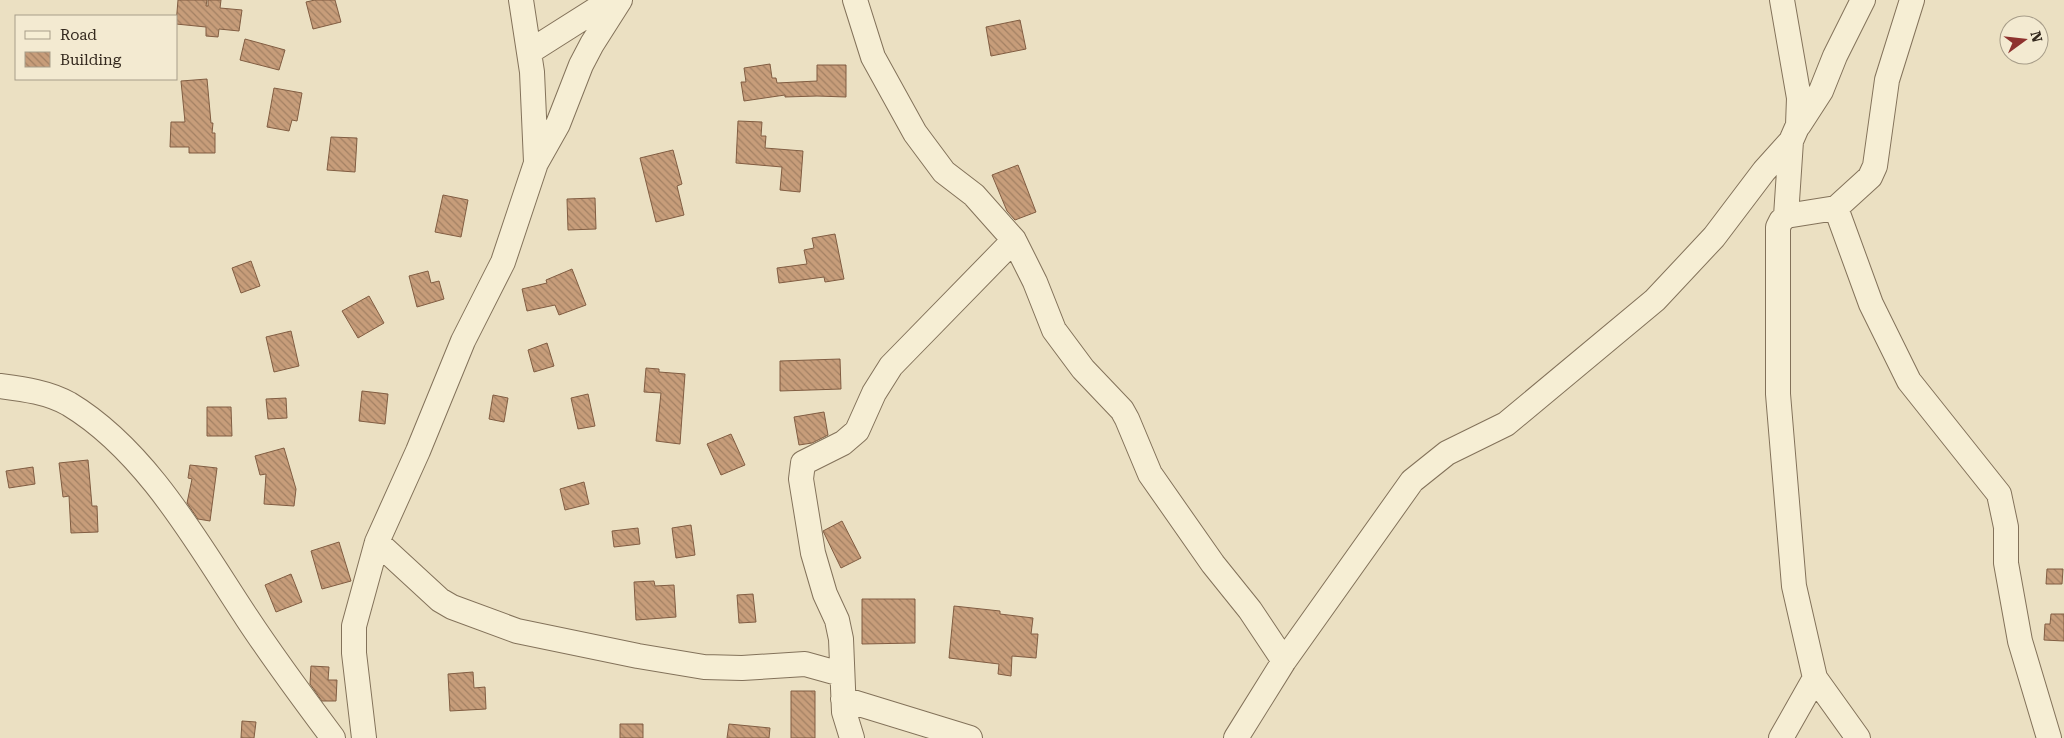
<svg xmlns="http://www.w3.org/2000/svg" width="2064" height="738" font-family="'Roboto Serif',serif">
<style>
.building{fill:url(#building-back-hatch);stroke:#815d42}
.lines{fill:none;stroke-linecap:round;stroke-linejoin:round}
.minor-casing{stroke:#83725a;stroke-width:26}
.minor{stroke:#f6eed4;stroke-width:24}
</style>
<defs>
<pattern id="building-back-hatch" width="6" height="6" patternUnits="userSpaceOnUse" patternTransform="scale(1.25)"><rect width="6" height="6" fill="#c79d7a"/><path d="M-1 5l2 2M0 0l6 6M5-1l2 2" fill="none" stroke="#a28063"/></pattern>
</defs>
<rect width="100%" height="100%" fill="#ebe0c2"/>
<!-- building -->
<path class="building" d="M178,0H207L206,6H208V0H221L220,8L242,10L239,31L219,29L218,37L206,36V27L176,24Z
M315,0H335L341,22L313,29L306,2Z
M1020,20L1026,49L991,56L986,27Z
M245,39L285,50L279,70L240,60Z
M770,64L772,78H776L777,83L817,81V65H846V97L817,96L785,97V95L744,101L741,82H746L744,68Z
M207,79L211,123H213L212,133H215V153H189V147H170L171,122H185L181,81Z
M274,88L302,93L297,121L292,120L289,131L267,127Z
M738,121L762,122L761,136H766L765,148L803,151L800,192L780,190L782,167L736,163Z
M331,137L357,138L355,172L327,170Z
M673,150L682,184L677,186L684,215L656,222L640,158Z
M1018,165L1036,212L1015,220L1007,211L992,175Z
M443,195L468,200L461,237L435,232Z
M595,198L596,229L568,230L567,199Z
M835,234L844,279L825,282L824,277L779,283L777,268L807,264L804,250L814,248L812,238Z
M251,261L260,286L241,293L232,268Z
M572,269L586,305L559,315L555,305L527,311L522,289L547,283L546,280Z
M428,271L431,283L439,281L444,299L417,307L409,276Z
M369,296L384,323L358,338L342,311Z
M291,331L299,366L274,372L266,337Z
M547,343L554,366L534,372L528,350Z
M840,359L841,389L780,391V361Z
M646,368L659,369V372L685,374L680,444L656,441L661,393L644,392Z
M362,391L388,394L385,424L359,421Z
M588,394L595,426L578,429L571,398Z
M493,395L508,398L504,422L489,419Z
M286,398L287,418L268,419L266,399Z
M207,407H231L232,436H207Z
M824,412L828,435L812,443L799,445L794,417Z
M731,434L745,465L721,475L707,444Z
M284,448L296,489L294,506L264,504L266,474L260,475L255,456Z
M88,460L92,506H97L98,532L71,533L69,496L63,497L59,463Z
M190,465L217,468L210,521L198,519L187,503L192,479L188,478Z
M33,467L35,484L9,488L6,471Z
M584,482L589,504L565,510L560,489Z
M842,521L861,558L841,568L823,531Z
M691,525L695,555L676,558L672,528Z
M638,528L640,544L614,547L612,531Z
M339,542L351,581L322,589L311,551Z
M2047,569H2063L2062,584H2046Z
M291,574L302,602L276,612L265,585Z
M654,581L655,586L674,585L676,617L636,620L634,582Z
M753,594L756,622L739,623L737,595Z
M862,599H915V643L862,644Z
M954,606L1000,611V614L1033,618L1031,634H1038L1036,658L1012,656L1011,676L998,674L999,664L949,658Z
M2051,614H2064V641L2044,640L2045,624H2050Z
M311,666L329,667L328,680H337L336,701H322L310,684Z
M473,672L474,688L485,687L486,709L450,711L448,674Z
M791,691H815V738H791Z
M242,721L256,722L254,738H241Z
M620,724H643V738H620Z
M729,724L770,728L769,738H727Z"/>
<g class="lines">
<!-- minor casing -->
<g class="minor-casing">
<path id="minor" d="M521,0L532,72L536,162
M855,0L873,57L915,133L944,172L974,195L1014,240L1035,282L1054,330L1083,369L1122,410L1127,419L1150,474L1213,564L1250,610L1284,661
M529,52L611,0
M1799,125L1821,91L1835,56L1863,0
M1836,208L1871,304L1909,381L1999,494L2006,527V563L2020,641L2049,738
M1786,216L1791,141
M0,386C23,389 48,392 69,404C147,451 198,544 247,618C274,659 303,698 333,738
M377,542L440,600L452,607L517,631L638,656L704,667L742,668L805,664L841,674
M843,699L970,738
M364,738L354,653V626L377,542L418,451L463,341L503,262L536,163L558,124L581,65L592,44L620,0
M852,738L844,712L841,639L837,620L825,594L813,553L801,479L803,463L843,443L857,431L874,393L891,366L1014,240
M1236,738L1284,661L1412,481L1447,453L1506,424L1655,300L1714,237L1764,171L1791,141L1798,125L1799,98L1782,0
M1781,738L1815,678
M1858,738L1815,678L1794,586L1778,394V227L1781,221L1786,216L1836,208L1870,177L1875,166L1887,80L1912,0"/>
</g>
<!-- minor -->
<use href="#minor" class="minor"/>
</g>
<!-- legend -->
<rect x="15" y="15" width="162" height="65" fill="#f3ead1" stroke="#a79d89"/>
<rect x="25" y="31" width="25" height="8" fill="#f6eed4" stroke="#a79d89"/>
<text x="60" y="40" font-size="15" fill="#34291e">Road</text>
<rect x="25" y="52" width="25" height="15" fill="url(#building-back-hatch)" stroke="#a79d89"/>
<text x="60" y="65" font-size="15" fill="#34291e">Building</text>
<!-- north arrow -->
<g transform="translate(2024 40) rotate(75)"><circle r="24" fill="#f3ead1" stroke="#a79d89"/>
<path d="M0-4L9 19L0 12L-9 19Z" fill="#8e322e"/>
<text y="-8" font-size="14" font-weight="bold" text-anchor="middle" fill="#34291e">N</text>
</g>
</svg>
